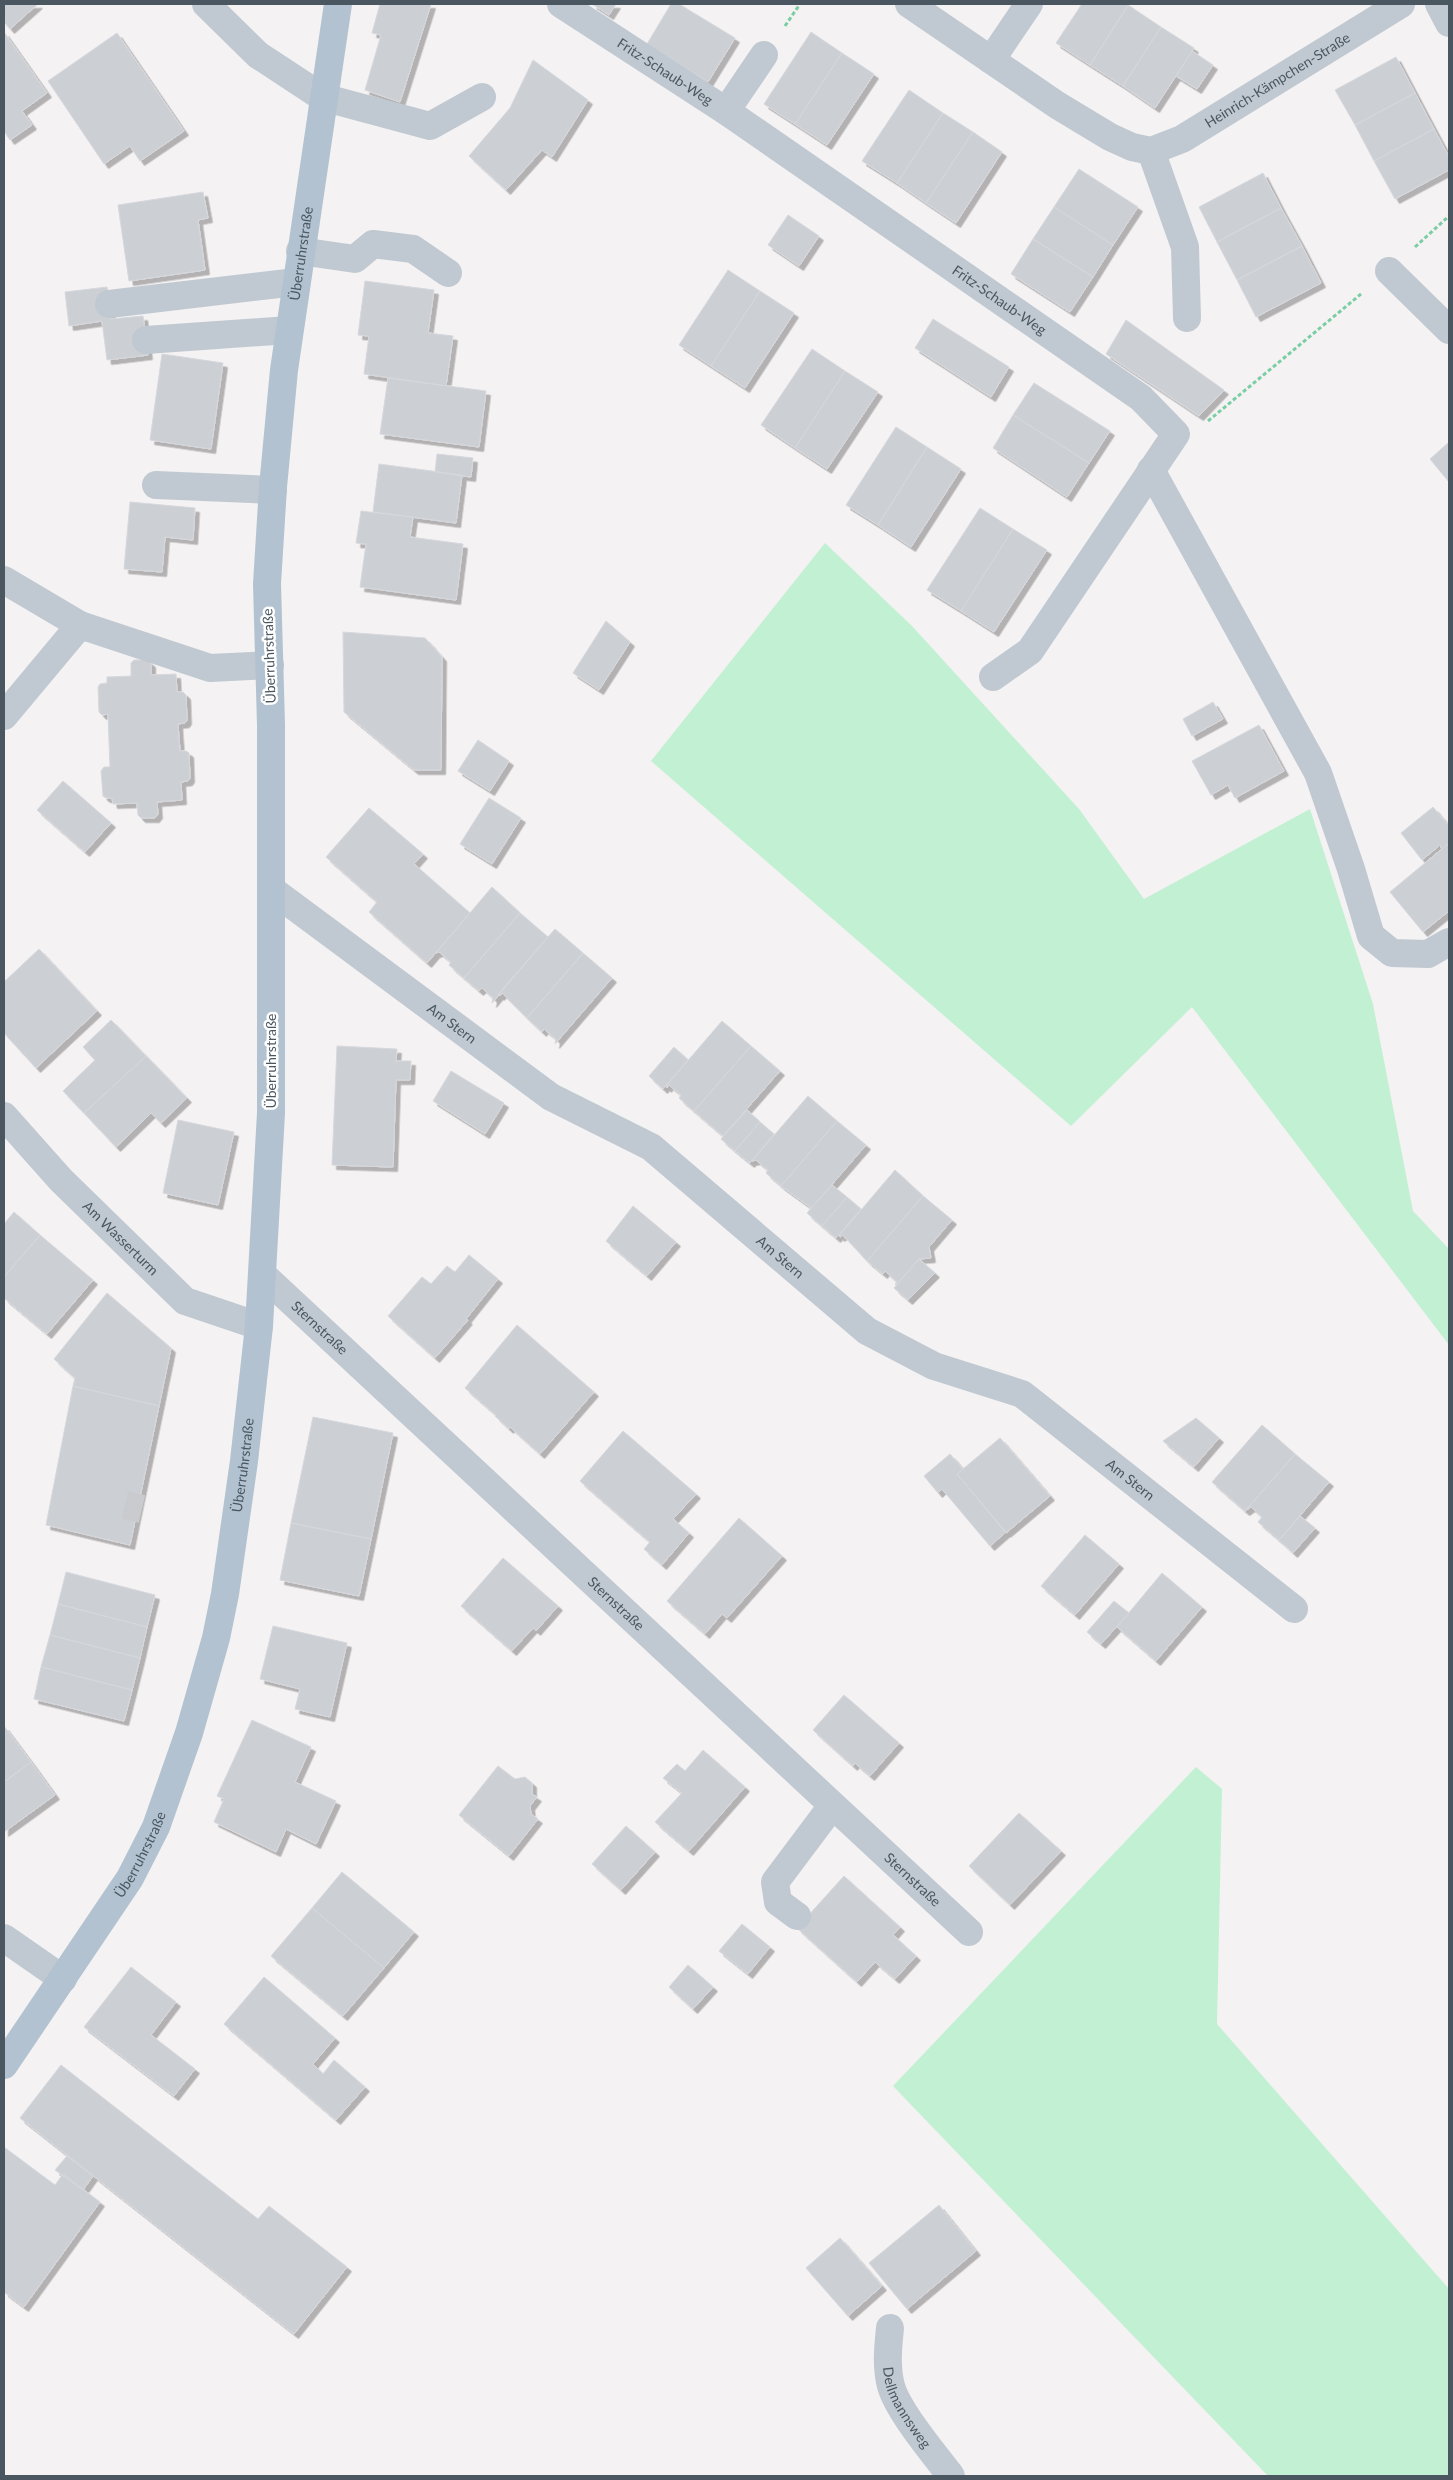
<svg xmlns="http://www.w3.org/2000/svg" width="1453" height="2480" font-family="Lato,sans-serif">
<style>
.green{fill:#c2f0d3}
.building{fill:#cccfd4;stroke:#d6d8dd;filter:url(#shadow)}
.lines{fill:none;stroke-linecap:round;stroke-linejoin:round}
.minor-tunnel{stroke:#cacbce;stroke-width:28;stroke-dasharray:28 14;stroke-linecap:butt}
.path{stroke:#7acea3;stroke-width:3;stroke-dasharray:4 2.5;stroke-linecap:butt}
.minor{stroke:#c0c9d1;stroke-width:28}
.major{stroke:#b2c2d0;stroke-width:28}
.labels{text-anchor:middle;stroke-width:5;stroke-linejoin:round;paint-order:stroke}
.street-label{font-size:14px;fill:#4a5660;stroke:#fff}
</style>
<defs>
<filter id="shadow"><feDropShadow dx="4.5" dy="4.5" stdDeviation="0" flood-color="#0004"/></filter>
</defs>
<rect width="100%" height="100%" fill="#f4f2f2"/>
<!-- green -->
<path class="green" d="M825,543L912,626L1079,809L1144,899L1310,809L1373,1004L1413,1211L1449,1249V1345L1192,1007L1071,1126L651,761Z
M1196,1767L1222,1789L1217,2024L1449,2289V2476H1268L893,2086Z"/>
<!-- building -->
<path class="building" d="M4,4H38L10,29L4,22Z
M380,4H431L400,102L365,90L381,35L372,33Z
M592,4H616L609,15Z
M671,4H679L735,38L708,82L647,44Z
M1082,4H1129L1090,65L1056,43Z
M1128,5L1161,27L1123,86L1090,65Z
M1161,27L1194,48L1155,108L1123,86Z
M4,32L47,93L22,111L32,125L10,140L4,131Z
M811,32L842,53L795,124L764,104Z
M117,33L184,131L140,161L130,146L104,164L48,81Z
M1192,51L1213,65L1197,89L1176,76Z
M842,53L874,74L827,145L795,124Z
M1396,57L1415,93L1355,125L1335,90Z
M533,60L588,100L552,157L542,150L506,190L469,156L510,108Z
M909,90L943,113L897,183L862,161Z
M1415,93L1434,129L1374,161L1355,125Z
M943,113L973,132L926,203L897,183Z
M1434,129L1449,157V170L1395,199L1374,161Z
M973,132L1002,152L956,223L926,203Z
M1079,169L1138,207L1113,245L1054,207Z
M1263,173L1281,208L1217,242L1199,207Z
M203,192L208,218L198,220L205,270L129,281L118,205Z
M1054,207L1113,245L1093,277L1033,239Z
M1281,208L1302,246L1237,280L1217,242Z
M788,215L819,236L799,266L768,245Z
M1033,239L1093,277L1070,312L1011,274Z
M1302,246L1321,283L1256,317L1237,280Z
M728,270L760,291L711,366L679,345Z
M365,281L434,290L428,333L453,336L446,386L364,374L369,336L358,335Z
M107,287L111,319L143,316L148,355L107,360L102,321L69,326L65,292Z
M760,291L794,313L745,388L711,366Z
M933,319L1009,367L991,397L915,348Z
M1126,320L1224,390L1199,416L1106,354Z
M812,349L845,371L795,448L761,425Z
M162,354L223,363L211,449L150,440Z
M845,371L878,392L827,469L795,448Z
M388,378L486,391L479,447L380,434Z
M1034,383L1110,431L1089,463L1013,415Z
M1013,415L1089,463L1067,497L993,448Z
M896,427L927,447L878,525L846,505Z
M1449,442V482L1430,459Z
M927,447L961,469L911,547L878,525Z
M437,454L473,458L471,477L435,472Z
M379,464L462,475L456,523L373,512Z
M130,502L195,508L193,540L165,537L162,572L124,569Z
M980,508L1013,529L961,611L927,590Z
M361,511L413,517L410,537L463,544L456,600L360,587L366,544L356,543Z
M1013,529L1047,550L994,632L961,611Z
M606,621L630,642L599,690L573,673Z
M343,632L425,638L442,657L441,770H414L344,712Z
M134,660H147L151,663V675L176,674L177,692H183L186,695L187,720L185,723L178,724L180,751H186L189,753L190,778L188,781L181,782L182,800L157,802L158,814L155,818H141L138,815L137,803L113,804L112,798H106L103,796L101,771L104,767H110L108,714L102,715L99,712L98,687L100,684L107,683V677L131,676V663Z
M1213,702L1223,719L1192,736L1183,719Z
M1259,725L1284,771L1235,798L1228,785L1211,795L1192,761Z
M478,740L509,761L490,791L458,771Z
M63,781L111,823L85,852L37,810Z
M489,798L521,818L492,864L460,844Z
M1433,807L1449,826V843L1442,849L1440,845L1422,860L1401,833Z
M369,808L423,854L414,864L470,913L427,963L369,912L377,902L326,857Z
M1449,843V911L1423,932L1390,892Z
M492,887L520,913L464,978L449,965L451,962L439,952L436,953Z
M520,913L548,937L492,1003L493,998L482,988L479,991L464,978Z
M555,929L583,953L527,1018L502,993L500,996L498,994Z
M39,949L97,1011L36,1068L4,1033V982Z
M583,953L612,978L555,1044L556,1039L544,1029L542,1032L527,1018Z
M111,1020L146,1056L84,1113L63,1091L95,1060L83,1047Z
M722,1021L751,1046L694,1111L679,1098L681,1095L669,1085L667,1088L666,1086Z
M337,1046L397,1049L396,1061H411L410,1080H396L393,1167L332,1165Z
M751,1046L780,1071L723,1136L694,1111Z
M674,1047L688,1060L663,1089L649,1076Z
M146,1056L187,1098L161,1123L151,1113L116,1147L84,1113Z
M451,1071L504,1103L485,1134L433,1101Z
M808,1096L837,1121L781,1186L766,1173L768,1170L756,1160L752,1161Z
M747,1110L760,1122L735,1151L721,1139Z
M178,1120L234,1132L218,1205L163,1193Z
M837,1121L866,1145L809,1211L810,1207L781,1186Z
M760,1122L774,1134L750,1163L735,1151Z
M895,1170L923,1196L867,1261L843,1235L840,1237L839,1236Z
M832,1185L847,1197L822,1226L807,1213Z
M923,1196L952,1220L929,1247L931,1258L919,1259L896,1285L895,1284L897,1282L885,1271L883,1274L867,1261Z
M847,1197L861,1209L836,1238L822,1226Z
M633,1206L676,1242L647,1276L606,1241Z
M14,1212L40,1235L4,1277V1224Z
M40,1235L93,1280L47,1334L4,1298V1277Z
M469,1255L498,1279L466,1319L468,1320L435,1358L388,1316L422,1277L431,1284L447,1266L455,1272Z
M919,1259L935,1273L908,1300L894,1288Z
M107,1293L171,1348L159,1406L73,1386L75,1378L54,1359Z
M517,1325L594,1392L540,1454L510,1427L509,1429L495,1416L496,1415L465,1388Z
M73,1386L159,1406L130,1545L46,1525Z
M313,1417L393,1433L371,1539L291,1523Z
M1196,1418L1219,1438L1194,1467L1163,1441Z
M1262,1425L1295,1454L1245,1511L1212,1482Z
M623,1431L696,1494L673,1519L689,1533L662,1565L644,1549L650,1542L580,1481Z
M1000,1438L1050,1496L1006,1533L957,1474Z
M950,1454L963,1469L957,1474L1006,1532L990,1546L942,1489L938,1493L924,1476Z
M1295,1454L1329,1482L1279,1540L1258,1522L1262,1517L1251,1507L1245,1511Z
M1300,1516L1315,1528L1293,1553L1279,1540Z
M739,1518L782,1556L727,1618L722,1614L705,1634L667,1601Z
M291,1523L371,1539L359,1596L280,1580Z
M1085,1535L1119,1564L1075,1615L1041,1586Z
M503,1558L558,1606L536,1631L533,1628L512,1651L461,1606Z
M66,1572L155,1595L147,1627L58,1604Z
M1162,1573L1202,1607L1156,1661L1117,1627Z
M1114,1601L1129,1613L1101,1644L1087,1632Z
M58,1604L147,1627L140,1658L50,1635Z
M273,1626L347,1643L330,1717L295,1709L300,1689L260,1679Z
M50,1635L140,1658L132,1690L41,1667Z
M41,1667L132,1690L124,1721L34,1699Z
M844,1695L899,1743L870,1776L855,1763L853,1766L813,1730Z
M252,1720L311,1747L295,1782L336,1801L316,1844L286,1829L276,1852L214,1822L224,1799L217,1796Z
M4,1726L31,1762L4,1782Z
M703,1750L745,1787L689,1851L655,1822L682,1793L663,1778L677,1764L685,1771Z
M31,1762L55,1795L4,1832V1782Z
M498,1766L515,1779L525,1777L532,1783V1794L537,1797L530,1806L531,1814L538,1819L509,1856L459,1815Z
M1019,1813L1061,1851L1010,1905L969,1866Z
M626,1826L655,1852L621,1890L592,1864Z
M342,1872L414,1932L384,1968L312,1908Z
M844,1876L900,1927L893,1935L916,1956L895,1979L875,1962L857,1982L797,1928Z
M312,1908L384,1968L343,2016L271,1956Z
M742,1924L770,1947L748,1974L719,1951Z
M688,1965L713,1987L693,2009L669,1987Z
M131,1967L176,2002L151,2035L195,2069L174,2096L84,2027Z
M264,1977L335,2038L313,2064L323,2074L334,2060L365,2087L336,2120L224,2024Z
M61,2065L258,2219L269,2206L347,2267L294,2334L20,2118Z
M4,2147L55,2185L63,2174L100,2202L24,2307L4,2292Z
M67,2156L93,2176L83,2190L55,2170Z
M939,2205L976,2251L907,2309L869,2263Z
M840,2238L882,2286L848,2316L806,2268Z"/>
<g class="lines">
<!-- minor-tunnel -->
<path class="minor-tunnel" d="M125,1505L142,1509"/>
<!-- path -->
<path class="path" d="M785,26L800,4
M1415,247L1449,216
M1208,421L1361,294"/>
<!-- minor -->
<g class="minor">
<path d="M206,4L258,55L322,97L430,126L482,97"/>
<path id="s1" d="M561,4L726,111L1141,398L1176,434L1030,651L993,677"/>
<path id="s2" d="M909,4L1057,105L1110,137L1132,147L1151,151L1182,139L1401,4"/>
<path d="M1439,4L1449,23"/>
<path d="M991,60L1029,4"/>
<path d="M726,111L764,55"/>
<path d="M1151,151L1185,247L1187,318"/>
<path d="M300,251L355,259L373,244L413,249L448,273"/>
<path d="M1389,271L1449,330"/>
<path d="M109,304L296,282"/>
<path d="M146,340L289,330"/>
<path d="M1151,470L1318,773L1351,869L1371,936L1392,953L1428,954L1449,942"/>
<path d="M156,485L273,490"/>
<path d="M4,580L80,625"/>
<path d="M4,716L80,625L210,668L270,665"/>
<path id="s3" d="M272,890L551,1097L651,1147L867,1331L934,1366L1022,1394L1294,1609"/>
<path id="s4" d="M4,1116L61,1180L185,1301L259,1326"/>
<path id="s5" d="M264,1276L969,1932"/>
<path d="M797,1916L778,1902L775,1882L832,1806"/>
<path d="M4,1938L63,1979"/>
<path id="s6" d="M890,2328C888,2347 886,2367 891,2386C898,2411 934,2454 951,2476"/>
</g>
<!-- major -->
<path class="major" id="s7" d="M4,2065L130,1878L156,1827L189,1733L216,1638L225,1594L244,1461L259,1326L271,1113V725L267,584L273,487L284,370L338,4"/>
</g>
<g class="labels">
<!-- street labels -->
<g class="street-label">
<text dy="5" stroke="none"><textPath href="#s1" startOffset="124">Fritz-Schaub-Weg</textPath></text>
<text dy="5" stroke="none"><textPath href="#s2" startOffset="430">Heinrich-Kämpchen-Straße</textPath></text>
<text dy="5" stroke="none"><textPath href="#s7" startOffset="1871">Überruhrstraße</textPath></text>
<text dy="5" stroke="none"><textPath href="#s1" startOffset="529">Fritz-Schaub-Weg</textPath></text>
<text transform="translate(269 656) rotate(-92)" y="5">Überruhrstraße</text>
<text dy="5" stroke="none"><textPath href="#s3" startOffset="224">Am Stern</textPath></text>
<text transform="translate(271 1061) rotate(-90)" y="5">Überruhrstraße</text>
<text dy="5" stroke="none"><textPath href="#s4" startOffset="169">Am Wasserturm</textPath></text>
<text dy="5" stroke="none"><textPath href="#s3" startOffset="629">Am Stern</textPath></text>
<text dy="5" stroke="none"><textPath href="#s5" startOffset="76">Sternstraße</textPath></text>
<text dy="5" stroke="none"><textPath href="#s7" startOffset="656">Überruhrstraße</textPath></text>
<text dy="5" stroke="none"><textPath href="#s3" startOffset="1049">Am Stern</textPath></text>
<text dy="5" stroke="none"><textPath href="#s5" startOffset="481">Sternstraße</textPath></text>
<text dy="5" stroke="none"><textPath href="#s7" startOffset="251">Überruhrstraße</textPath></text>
<text dy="5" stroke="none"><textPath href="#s5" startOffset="886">Sternstraße</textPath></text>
<text dy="5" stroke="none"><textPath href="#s6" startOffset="84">Dellmannsweg</textPath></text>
</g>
</g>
<!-- border -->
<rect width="1453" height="2480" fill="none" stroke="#4a5660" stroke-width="10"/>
</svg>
